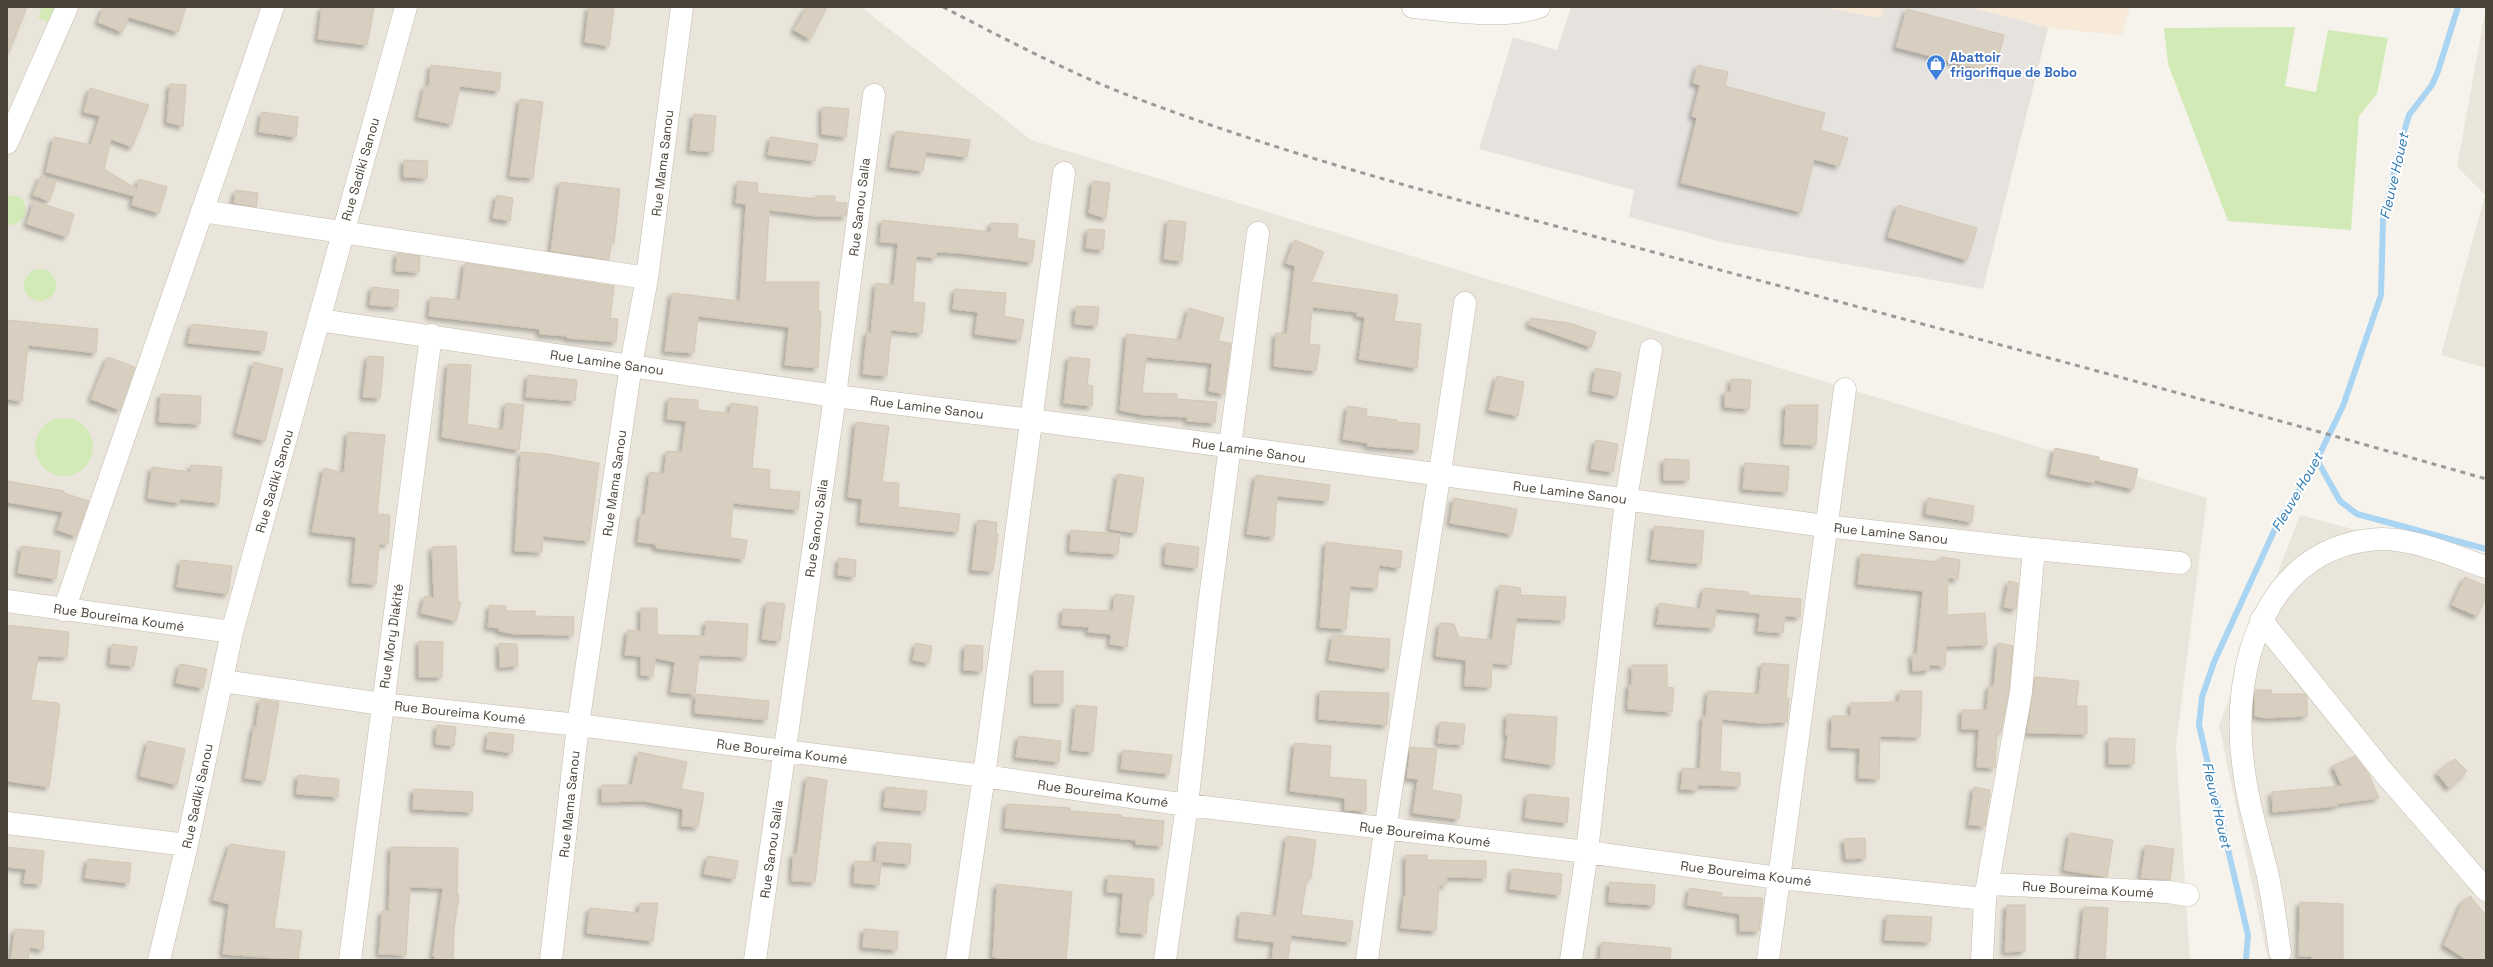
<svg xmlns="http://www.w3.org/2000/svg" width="2493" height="967" font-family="'Space Grotesk',sans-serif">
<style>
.residential{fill:#eae5da}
.commercial{fill:#f7ead8}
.industrial{fill:#e6e2dd}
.green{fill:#d2eab5}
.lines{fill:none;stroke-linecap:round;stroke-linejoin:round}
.stream{stroke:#a9d4f2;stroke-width:6}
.building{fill:#d8cfc1;stroke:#d3c7b4;filter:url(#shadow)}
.minor-casing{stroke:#c2bbae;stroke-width:23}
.minor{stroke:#fff;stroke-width:22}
.rail{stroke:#9a9a9a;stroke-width:3;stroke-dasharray:5 5;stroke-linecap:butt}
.labels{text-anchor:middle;stroke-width:4;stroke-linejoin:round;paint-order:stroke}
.shop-label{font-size:13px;font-weight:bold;fill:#366cbe;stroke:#fff;text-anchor:start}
.street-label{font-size:13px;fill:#4b4439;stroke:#fff}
.water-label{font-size:14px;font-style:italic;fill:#2e7ab2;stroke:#fff}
</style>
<defs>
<filter id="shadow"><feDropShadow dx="-3.5" dy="3.5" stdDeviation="2" flood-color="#0004"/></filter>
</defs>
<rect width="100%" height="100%" fill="#f6f3ec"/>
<!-- residential -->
<path class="residential" d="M7,7H861L1031,140L2207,498L2176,746L2190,960H7Z
M2486,7V368L2441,355L2485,195L2457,167Z
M2300,515L2486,565V960H2268L2219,725Z"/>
<!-- commercial -->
<path class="commercial" d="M1821,7H1884L1881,18Z
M1970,7H2130L2122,35L2048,28Z"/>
<!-- industrial -->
<path class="industrial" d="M1571,7H1821L1881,18L1884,7H1970L2048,28L1983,289L1722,242L1629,217L1634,190L1479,149L1513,37L1557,50Z"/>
<!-- green -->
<path class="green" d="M42,7H63L56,25L38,18Z
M2295,27L2285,86L2316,92L2328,30L2388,38L2377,94L2359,116L2351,230L2228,221L2168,64L2164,28Z
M7,195L21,197C31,210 24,226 7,225Z
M24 285a16 16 0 1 1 32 0a16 16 0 1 1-32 0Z
M35 447a29 29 0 1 1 58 0a29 29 0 1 1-58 0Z"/>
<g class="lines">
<!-- stream -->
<path class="stream" d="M2317,460L2340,501L2357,514L2486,549
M2246,960L2248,935L2199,725L2202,697L2214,662L2280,518L2309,476L2343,406L2381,295L2383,220L2403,135L2409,115L2432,85L2438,71L2458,7"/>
</g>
<!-- building -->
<path class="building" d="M7,7H27L8,54H7Z
M104,7H186L178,32L129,17L122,32L98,22Z
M322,7H374L367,45L318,39Z
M589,7H614L609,46L585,42Z
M807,7H827L810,39L794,30Z
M1907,9L2004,35L1994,73L1896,47Z
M431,65L501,73L499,91L460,86L452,124L418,117L425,86L429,87Z
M1698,65L1728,72L1725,86L1825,113L1820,130L1848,138L1839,166L1814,159L1801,212L1681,183L1697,118L1692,116L1700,85L1693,83Z
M170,84L186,85L183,126L167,122Z
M90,88L149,105L132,147L111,139L104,169L137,189L139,179L167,187L159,213L132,205L134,196L46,172L54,137L91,145L100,116L84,112Z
M520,99L543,102L533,178L510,176Z
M822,107L849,109L846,137L822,134Z
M262,112L298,117L296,137L259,132Z
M694,114L716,116L713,152L690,150Z
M896,131L970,140L967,157L926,152L923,171L890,167Z
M771,137L818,144L815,161L768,155Z
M404,160L428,161L427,178L404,177Z
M41,176L56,182L49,201L33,195Z
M738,181L758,183L757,193L816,199V196H835V202L847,203L846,216H816L769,210L765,282H819L818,311H821L818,368L785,365L789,327L698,316L694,353L665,351L672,293L740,301L746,204L736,203Z
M1093,181L1110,183L1106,218L1089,213Z
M560,182L620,189L614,243H611L609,260L551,251Z
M236,190L258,193L256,207L234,203Z
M497,195L513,198L510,221L493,218Z
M34,201L74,214L67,237L27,224Z
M1898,205L1977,228L1967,260L1888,237Z
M882,220L991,232V223L1018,224L1017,238L1035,241L1032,262L958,253L936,252V258L916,256L913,302L925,303L922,333L891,330L887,376L863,374L867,332L871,333L876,283L894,285L898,243L880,242Z
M1168,220L1186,222L1182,261L1164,259Z
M1088,229L1105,230L1103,250L1086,248Z
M1295,240L1324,252L1311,282L1398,295L1394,321L1421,324L1417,368L1359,359L1365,317L1357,316V312L1312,307L1309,344L1320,345L1316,371L1274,366L1276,333L1287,334L1295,266L1286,263Z
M397,253L420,256L419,272L396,271Z
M465,263L614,286L610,318L618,319L616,342L567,338V336L540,334V329L429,316L431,297L460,300Z
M372,287L399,290L397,307L370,305Z
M955,289L1006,293L1004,316L1024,320L1020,340L975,334L978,312L953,309Z
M1076,306L1099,307L1097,326L1075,324Z
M1189,308L1224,318L1218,341L1231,343L1224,394L1209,391L1212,363L1146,357L1142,393L1177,394V399L1217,402L1215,423L1187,421L1188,417L1144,415L1120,410L1127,334L1181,340Z
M1531,318L1570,323L1596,332L1591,347L1529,325Z
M7,320L98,329L96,353L28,345L22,401L7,399Z
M192,324L267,332L264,351L188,343Z
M368,356L384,357L380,398L363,397Z
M108,357L135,367L120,410L91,399Z
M1069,357L1090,359L1087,385L1093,386L1092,406L1064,403Z
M254,362L283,369L265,441L236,433Z
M448,364L471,365L467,424L503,430L506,403L524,405L519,450L442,437Z
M1596,368L1621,373L1617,396L1592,391Z
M528,375L577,380L575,401L526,397Z
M1497,376L1524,382L1518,416L1489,410Z
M1731,379L1751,380L1749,409L1725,407V391L1731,392Z
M161,394L201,396L200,424L159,422Z
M669,398L698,400V410L730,413L731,403L758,407L752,468L770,470L769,489L800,492L798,510L733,503L730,538L747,540L744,559L656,548V544L638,542L641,514L645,515L650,472L664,474L667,451L682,452L686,421L667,419Z
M1786,405H1818L1816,445L1784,444Z
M1348,406L1367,409L1366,416L1397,420L1396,422L1420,424L1418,450L1367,446L1368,443L1343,439Z
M856,422L889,426L882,482L899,483L898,507L960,514L958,532L860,522L862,499L848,497Z
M348,432L385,435L377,514L390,515L388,544H379L376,584L352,583L356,537L312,532L324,468L344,473Z
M1596,440L1618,444L1613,472L1591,469Z
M2055,448L2099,457V460L2138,469L2133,489L2095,480L2094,483L2050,474Z
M521,452L547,454L599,463L589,541L543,536L542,552L515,551Z
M1664,459L1689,460V480H1664Z
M1745,463L1789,466L1787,492L1743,489Z
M191,465L222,467L219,503L180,499L179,503L148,498L152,467L191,472Z
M1118,474L1144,478L1136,533L1110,529Z
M1256,475L1330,485L1328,501L1277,496L1274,537L1247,534Z
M7,481L64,491V493L89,501L76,536L57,530L63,512L7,502Z
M1454,498L1517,509L1512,534L1450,523Z
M1928,498L1974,506L1972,522L1926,514Z
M978,520L997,522L996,534H998L993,571L972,570Z
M1655,526L1704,531L1701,564L1651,559Z
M1071,530L1120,534L1118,554L1070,551Z
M1326,542L1402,551L1400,568L1379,565L1377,588L1350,586L1346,629L1320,627Z
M1166,543L1199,547L1197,568L1165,564Z
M22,546L60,551L56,579L18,573Z
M456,546L458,602H461L456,621L421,613L425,596L434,598L432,547Z
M1861,554L1940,562L1941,557L1960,560L1958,579L1948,578L1947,615L1985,613L1987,645L1946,646L1945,666L1929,665V670L1913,671L1912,654H1917L1923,591L1858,584Z
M839,558L856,560L855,577L838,575Z
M181,560L232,566L228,594L177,587Z
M2465,577L2486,586V597L2477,616L2452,605Z
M2009,581L2018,583L2016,609L2004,607Z
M1500,585L1521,588L1520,595L1566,597L1564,620L1516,618L1511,665L1492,663L1491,687L1465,686L1466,660L1436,656L1440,623L1454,624L1459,637L1492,640Z
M1704,588L1748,592V595L1801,599L1800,617L1785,616L1783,633L1758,631L1760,613L1716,609L1714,628L1657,624L1660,603L1700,609Z
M1115,594L1134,596L1127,647L1110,644L1111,634L1088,632L1089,627L1062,625L1063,609L1113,611Z
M767,602L785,604L780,641L762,639Z
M490,605L506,606L505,611H535V616L574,617L573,635L514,634L499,631V628L488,627Z
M641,608H657V635L705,636L706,621L748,624L746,657L699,655L695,694L671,692L675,662L655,658L653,676L641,675V656L625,655L628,630L641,631Z
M7,625L69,632L67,657L38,656L31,700L58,703L60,706L49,787L7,781Z
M1333,635L1390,639L1388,669L1329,660Z
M419,641L443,642L442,677H419Z
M499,643L517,644L518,666L500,667Z
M916,643L932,646L929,663L913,660Z
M1998,643L2013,646L2009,690L2001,732H1997L1995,768L1977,767L1979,729H1962V710H1987L1989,686H1994Z
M112,644L137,647L134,666L110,664Z
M965,645L983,646L982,671L964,670Z
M1762,663L1789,665L1786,698H1789L1787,722L1760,723L1722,719L1720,771L1740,773V786L1698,785L1697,790L1681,789L1683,768L1700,769L1703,716L1706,717L1708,691L1759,694Z
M180,664L207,669L203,688L176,683Z
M1632,665H1667V687L1674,688L1672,712L1628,709L1629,685H1632Z
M1034,671H1063V703H1034Z
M2035,677L2079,681L2076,706H2087V734L2027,733Z
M2255,690H2271L2272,694H2305L2307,698V716L2266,718L2255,716Z
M1320,691L1389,693L1387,725L1319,719Z
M1900,691H1922L1920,737L1880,736L1879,779L1859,778L1860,748L1831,747L1832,716H1851V703L1899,702Z
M696,694L769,701L767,720L695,713Z
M260,699L279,702L265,781L245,778L254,727L256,728Z
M1076,705L1097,707L1093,752L1072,750Z
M1507,714L1557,717L1554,765L1505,758L1508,735H1506Z
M1440,722L1465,724L1463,745L1438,743Z
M437,725L456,727L454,746L436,744Z
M489,732L514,735L512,753L486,749Z
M1019,736L1061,741L1059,762L1016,757Z
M2109,738L2135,739L2134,764H2109Z
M148,741L185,749L177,785L140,776Z
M1295,743L1331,746L1329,777L1366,780V811L1345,810V798L1290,791Z
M1411,747L1437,749L1432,790L1462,795L1459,819L1413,813L1418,779L1407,778Z
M1123,750L1172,755L1169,774L1121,769Z
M639,752L687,762L681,789L704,793L698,827L682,826L683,809L644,801L602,802V785H632Z
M2355,756L2368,773L2379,798L2336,804L2337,806L2273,812L2272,792L2342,786L2333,766Z
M2455,759L2467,771L2449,788L2437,773Z
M298,775L339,779L338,797L297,794Z
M807,777L827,780L815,882L792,881L793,854H797Z
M886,787L927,791L925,811L884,807Z
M1974,787L1990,790L1985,826L1969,825Z
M414,789L473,792L472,812L413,809Z
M1528,794L1569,798L1567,823L1525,818Z
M1007,804L1070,808V811L1121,815V817L1164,821L1162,846L1136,844V840L1005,828Z
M2070,833L2113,840L2107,877L2064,870Z
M1287,836L1316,840L1311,878H1307L1301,915L1353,921L1350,942L1291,935L1288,960H1272L1274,942L1238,938L1241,912L1276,916Z
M1865,838L1866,858L1846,859L1844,839Z
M877,842L911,844L910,864L876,861Z
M230,844L285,852L274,928L302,931L298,960L223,954L229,904L213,900Z
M2146,845L2174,849L2170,880L2141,878Z
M7,847L44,851L41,884L24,883L26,869L7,867Z
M391,847L458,848L457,895H459L454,929L453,960H434L435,956H433L443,888L410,887L406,955L379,954L382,911H389Z
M1406,855H1427V860L1486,861V878L1447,877L1446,885H1439L1436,931L1401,928L1404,896H1406Z
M708,856L738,861L735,879L704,874Z
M88,859L131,863L129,883L85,878Z
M855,861L881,862L879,885L854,883Z
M1512,869L1562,874L1560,895L1510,889Z
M1108,875L1154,879L1153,896L1149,895L1146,934L1120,932L1123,893L1107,892Z
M1610,882L1655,885L1654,905L1609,902Z
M997,884L1072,892L1066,960H1009L993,957Z
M1690,888L1722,893L1721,897L1763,898L1759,931H1740V914L1687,905Z
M2470,896L2486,915V960H2467L2444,945L2462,903Z
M2300,902L2343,904V960H2312V956H2299Z
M640,903H658L653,941L587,933L590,908L639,913Z
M2007,905H2025V951L2005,952Z
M2084,907L2108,908L2105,960H2079Z
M1887,915L1932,917L1930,942L1885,940Z
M15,929L44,931L43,950L30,947L28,960H11Z
M864,929L898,932L897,950L863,947Z
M1602,942L1671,948L1670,960H1600Z"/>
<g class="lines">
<!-- minor casing -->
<g class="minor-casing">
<path id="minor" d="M1413,7C1448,11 1506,19 1539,7
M7,143L67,7
M202,211L647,278
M319,320L835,396L1032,420L1825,526L2034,549L2180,563
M7,601L232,632
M64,610L273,7
M2261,620L2385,774L2486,890
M223,681L382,704L578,725L984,776L1187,805L1587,852L1778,878L1985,899
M7,823L187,845
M1988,884L2168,892L2188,895
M2280,952C2276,925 2273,898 2267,872C2258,836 2247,800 2243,763C2230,666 2266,544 2381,539C2412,538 2457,557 2486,567
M159,960L187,845L232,632L406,7
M350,960L431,335
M551,960L578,725L631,365L647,278L682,7
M755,960L835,396L874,95
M957,960L984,776L1064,173
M1165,960L1187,805L1209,606L1258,233
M1367,960C1396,740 1434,522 1465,303
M1571,960L1587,852L1626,499L1651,350
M1768,960L1845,389
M1982,960L1985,899L2021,692L2034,549"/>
</g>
<!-- minor -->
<use href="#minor" class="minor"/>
<!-- rail -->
<path class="rail" d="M943,7C1007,40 1073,75 1141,100C1316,166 1498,210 1679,259C1948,331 2218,402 2486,479"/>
</g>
<!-- icons -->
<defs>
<g id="shop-pin" transform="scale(1)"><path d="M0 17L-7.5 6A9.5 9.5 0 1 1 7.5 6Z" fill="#3f7fe0" stroke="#fff"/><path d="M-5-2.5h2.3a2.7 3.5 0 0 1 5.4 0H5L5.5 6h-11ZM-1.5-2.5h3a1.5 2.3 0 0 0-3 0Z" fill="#fff"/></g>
</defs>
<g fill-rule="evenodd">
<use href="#shop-pin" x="1936" y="64"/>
</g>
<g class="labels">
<!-- shop labels -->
<g class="shop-label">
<text x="1950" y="62">Abattoir<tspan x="1950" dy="15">frigorifique de Bobo</tspan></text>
</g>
<!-- street labels -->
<g class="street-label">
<text transform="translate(662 163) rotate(-83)" y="5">Rue Mama Sanou</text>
<text transform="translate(360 169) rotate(-74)" y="5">Rue Sadiki Sanou</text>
<text transform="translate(859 207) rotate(-83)" y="5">Rue Sanou Salia</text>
<text transform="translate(607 362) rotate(8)" y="5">Rue Lamine Sanou</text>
<text transform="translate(927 407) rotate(7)" y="5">Rue Lamine Sanou</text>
<text transform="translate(1249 450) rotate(8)" y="5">Rue Lamine Sanou</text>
<text transform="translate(274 481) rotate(-74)" y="5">Rue Sadiki Sanou</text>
<text transform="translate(614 483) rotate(-82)" y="5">Rue Mama Sanou</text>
<text transform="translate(1570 492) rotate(7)" y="5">Rue Lamine Sanou</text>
<text transform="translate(816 528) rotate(-82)" y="5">Rue Sanou Salia</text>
<text transform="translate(1891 533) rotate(6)" y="5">Rue Lamine Sanou</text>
<text transform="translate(119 617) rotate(8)" y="5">Rue Boureima Koumé</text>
<text transform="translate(391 636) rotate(-82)" y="5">Rue Mory Diakité</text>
<text transform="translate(460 712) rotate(6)" y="5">Rue Boureima Koumé</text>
<text transform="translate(782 751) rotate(7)" y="5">Rue Boureima Koumé</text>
<text transform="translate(1103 793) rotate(8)" y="5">Rue Boureima Koumé</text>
<text transform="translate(197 796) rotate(-78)" y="5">Rue Sadiki Sanou</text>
<text transform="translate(569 804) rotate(-84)" y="5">Rue Mama Sanou</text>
<text transform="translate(1425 834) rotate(7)" y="5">Rue Boureima Koumé</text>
<text transform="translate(771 849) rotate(-82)" y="5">Rue Sanou Salia</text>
<text transform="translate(1746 873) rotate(7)" y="5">Rue Boureima Koumé</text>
<text transform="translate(2088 889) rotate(3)" y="5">Rue Boureima Koumé</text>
</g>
<!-- water labels -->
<g class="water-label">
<text transform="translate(2394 176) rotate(-77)" y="5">Fleuve Houet</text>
<text transform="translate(2297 492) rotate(-60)" y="5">Fleuve Houet</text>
<text transform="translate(2217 805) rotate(77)" y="5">Fleuve Houet</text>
</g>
</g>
<!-- border -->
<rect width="2493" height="967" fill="none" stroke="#4b4439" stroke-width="16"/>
</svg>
